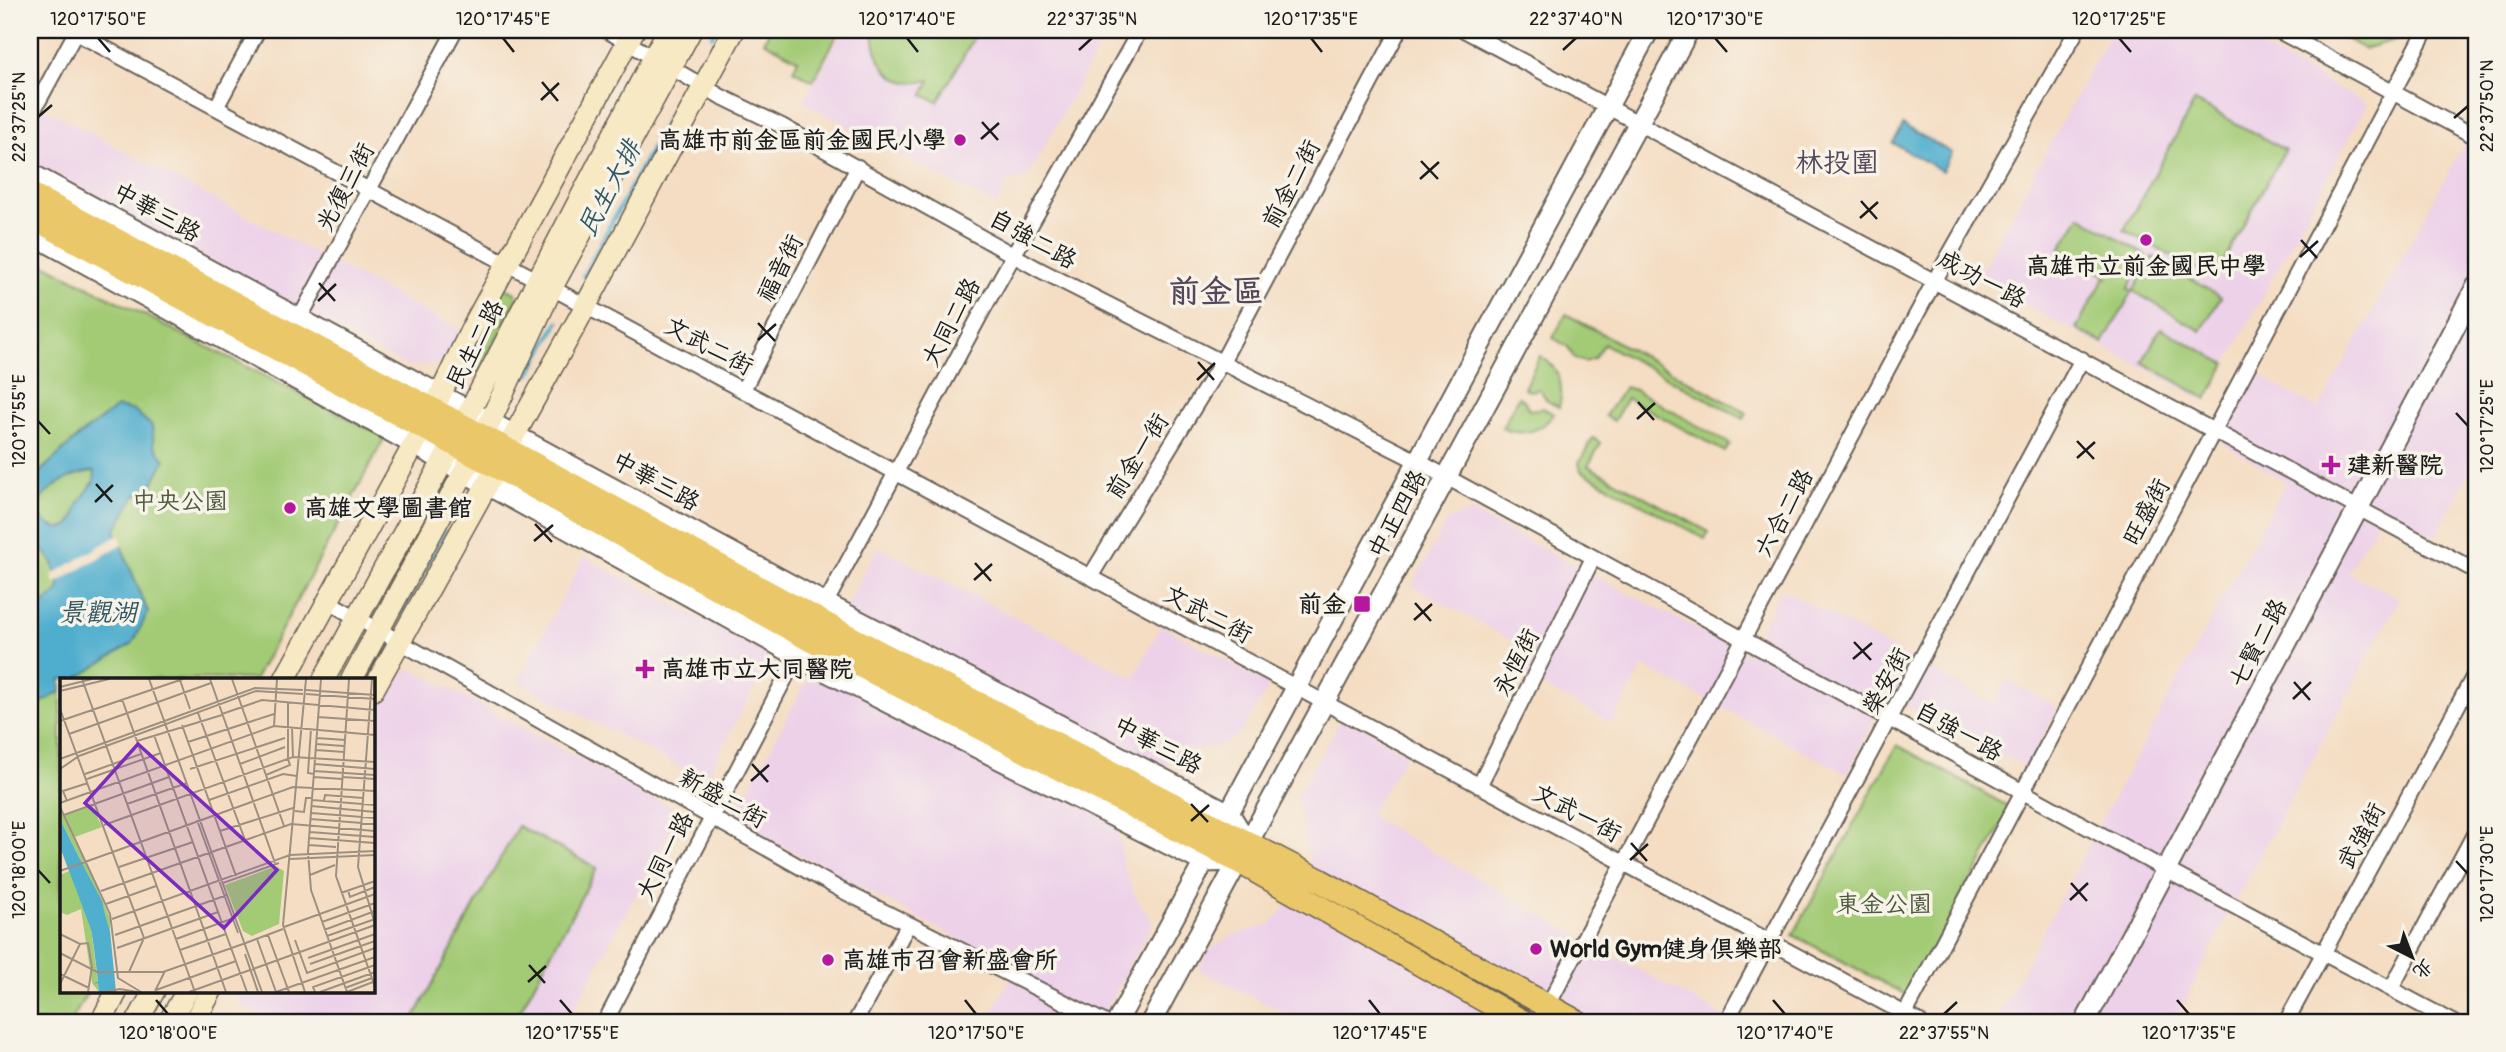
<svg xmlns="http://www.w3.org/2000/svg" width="2506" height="1052" font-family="Pangolin,'LXGW WenKai TC',sans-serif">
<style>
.built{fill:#edd1e9}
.green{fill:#a3cb76;stroke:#607449;stroke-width:2}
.water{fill:#50aece;stroke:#366575;stroke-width:2;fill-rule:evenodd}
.pier{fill:#f4ddc2}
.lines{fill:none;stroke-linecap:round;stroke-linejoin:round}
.stream{stroke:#50aece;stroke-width:4.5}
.minor-casing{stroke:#686056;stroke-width:18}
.tertiary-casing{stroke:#686056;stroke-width:23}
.secondary-casing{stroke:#686056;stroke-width:24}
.primary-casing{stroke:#686056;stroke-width:26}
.minor{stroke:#fff;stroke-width:14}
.tertiary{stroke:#fff;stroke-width:19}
.secondary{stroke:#f7e9c3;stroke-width:21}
.primary{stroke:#eac769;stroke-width:23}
.ticks{fill:none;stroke:#1c1c1c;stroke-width:2.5}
.poi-dot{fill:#b5179e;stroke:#f7f3e8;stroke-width:2.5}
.labels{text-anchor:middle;stroke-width:7;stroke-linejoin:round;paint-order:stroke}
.poi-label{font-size:24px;font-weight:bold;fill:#1c1c1c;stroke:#f7f3e8;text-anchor:start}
.street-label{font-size:24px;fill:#1c1c1c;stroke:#f7f3e8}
.park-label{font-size:24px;fill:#4b593c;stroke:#f7f3e8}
.water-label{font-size:26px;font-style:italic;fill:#315663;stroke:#f7f3e8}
.quarter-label{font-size:28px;fill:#55475b;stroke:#f7f3e8}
.district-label{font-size:32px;font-weight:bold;fill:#55475b;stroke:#f7f3e8}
.inset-river{fill:none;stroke:#50aece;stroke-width:3.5}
.inset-road{fill:none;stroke:#9e9080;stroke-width:2}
.view{fill:#7b2cbf;fill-opacity:0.15;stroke:#7b2cbf;stroke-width:3.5}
.inset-edge{fill:none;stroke:#1c1c1c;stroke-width:3.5}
.neatline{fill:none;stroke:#1c1c1c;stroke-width:2.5}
.ticks-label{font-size:18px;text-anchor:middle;fill:#1c1c1c}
</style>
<rect width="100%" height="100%" fill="#f7f3e8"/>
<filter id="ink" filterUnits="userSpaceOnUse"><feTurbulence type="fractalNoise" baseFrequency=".0143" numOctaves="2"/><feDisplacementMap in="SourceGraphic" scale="14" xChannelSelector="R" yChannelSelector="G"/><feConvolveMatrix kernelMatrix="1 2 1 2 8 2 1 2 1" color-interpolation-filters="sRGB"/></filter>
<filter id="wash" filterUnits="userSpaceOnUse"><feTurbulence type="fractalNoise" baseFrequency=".00686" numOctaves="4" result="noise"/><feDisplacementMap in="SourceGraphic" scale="28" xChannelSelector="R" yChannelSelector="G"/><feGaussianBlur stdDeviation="1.57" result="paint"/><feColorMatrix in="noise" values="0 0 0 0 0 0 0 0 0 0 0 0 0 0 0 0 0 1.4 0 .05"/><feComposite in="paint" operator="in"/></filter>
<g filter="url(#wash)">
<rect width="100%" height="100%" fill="#f4ddc2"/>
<!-- built -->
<path class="built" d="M843,30H1108L1028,177L1009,181L996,206L803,102Z
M2112,30H2228L2367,104L2206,401L1977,279Z
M30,101L465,333L446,363L408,367L30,164Z
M2476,122V460L2435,537L2383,511L2348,573L2400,598L2224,922L2175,1022H1996L2107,810L2286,482L2220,442L2255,373L2319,409Z
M1471,512L1747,655L1782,589L1994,704L2006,680L2058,707L2028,768L1885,696L1847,774L1643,666L1612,723L1525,677L1536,654L1412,586L1447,520Z
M878,547L1134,678L1161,625L1270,685L1241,732L1226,744L1194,750L1170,762L1119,827L1122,861L1135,896L1153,923L1099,1022H987L1015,969L744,826L736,813Z
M584,557L771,656L705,780L518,682Z
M412,669L680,812L567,1022H273L243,1007L232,991H373V719L397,674Z
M1343,715L1407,754L1369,815L1591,944L1735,1022H1303L1199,970L1210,949L1230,937L1269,925L1294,899L1310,860L1296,798Z"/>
<!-- green -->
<path class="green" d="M770,30H840L813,81L793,70L798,60L764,41Z
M873,30H978L938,102L923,95L930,80C893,90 875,66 873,30Z
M2330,30H2414L2412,35L2364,49Z
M2195,101L2285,150L2214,279L2124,230Z
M2080,216L2147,256L2128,289L2133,291L2153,257L2221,297L2201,331L2133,291L2103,343L2076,329L2105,277L2109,278L2060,249Z
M30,257L385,437L255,679H61V991H88L71,1022H30Z
M503,287L516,293L517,300L477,374L472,377L461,371Z
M1566,314L1747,413L1744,419L1604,344L1594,359L1585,362L1575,359L1567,346L1553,338Z
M2161,328L2226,364L2207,399L2142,362Z
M1540,356C1559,367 1565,386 1559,407L1547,401L1540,389L1530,391L1524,388Z
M1625,387L1635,390L1730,444L1725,452L1627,398L1614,421L1605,416Z
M1518,397L1524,400L1529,410L1543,408L1554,414C1541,432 1522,437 1502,428Z
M1593,438L1601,443L1588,466L1709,532L1705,539L1581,471L1579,463Z
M1897,745L2011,808L1908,996L1793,935Z
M518,826L597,868L514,1022H412Z"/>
<!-- water -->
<path class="water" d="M1903,125L1952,153L1942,171L1893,143Z
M117,407L135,411L152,426L154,445L165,460L151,487L135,496L115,531L148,612L133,643L76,679H61V691L30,710V615L60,590L53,563L30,532V481L80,435ZM94,471C98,484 83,493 78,505C76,509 76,513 75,516C65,539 45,525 36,511C41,489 72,473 94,471Z"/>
<!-- pier -->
<path class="pier" d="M120,534L122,544L55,584L52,575Z"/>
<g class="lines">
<!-- stream -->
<path class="stream" d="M712,36L716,30
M583,276L668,118
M529,375L558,322
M400,615L445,532
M365,679L368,675"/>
</g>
</g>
<g filter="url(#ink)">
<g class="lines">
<!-- minor casing -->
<g class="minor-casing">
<path id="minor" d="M71,30L1920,1022
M606,30L720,96L782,126L1038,269L1419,462L2166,870L2453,1022
M1464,30L2476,571
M2277,30L2476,137
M217,106L258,30
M30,117L77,30
M295,327L455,30
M743,390L858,167
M1090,577L1223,360L1399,30
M327,601L841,890L1104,1022
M821,612L984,308L1140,30
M1479,786L1593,558
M2391,989L2476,831
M1905,1014L2426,30
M605,1022L801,648
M855,1022L908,925
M1539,1022L1935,280L2077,30
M1726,1022L2082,359
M2286,1022L2476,672"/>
</g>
<!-- tertiary casing -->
<g class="tertiary-casing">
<path id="tertiary" d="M30,173L825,603L1229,813L1248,843
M30,233L825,671L1203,862L1238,861
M1223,824L1649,30
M1117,1022L1210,851
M1151,1022L1689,30
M2085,1022L2476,287"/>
</g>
<!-- secondary casing -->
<g class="secondary-casing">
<path id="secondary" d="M285,679L433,410L471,330L634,30
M324,679L452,445L668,30
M352,679L483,437L552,287L691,30
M373,690L577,322L734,30
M101,1022L117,991
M137,1022L154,991
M169,1022L187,991
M194,1022L211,991"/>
</g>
<!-- primary casing -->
<g class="primary-casing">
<path id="primary" d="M30,194L506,449L844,634L1319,880L1577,1022
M30,216L525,482L807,638L1238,861L1523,1022"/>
</g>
<!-- minor -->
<use href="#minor" class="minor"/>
<!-- tertiary -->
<use href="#tertiary" class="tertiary"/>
<!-- secondary -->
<use href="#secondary" class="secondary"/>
<!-- primary -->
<use href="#primary" class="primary"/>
</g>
</g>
<!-- ticks -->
<path class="ticks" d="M98,38L110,52M503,38L514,52M907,38L918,52M1311,38L1322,52M1715,38L1727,52M2119,38L2131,52M1079,50L1092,38M1563,50L1576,38M542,82L558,101M541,100L559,83M38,117L52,105M2454,118L2468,106M982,122L998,140M981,139L999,123M1421,161L1438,179M1420,179L1439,162M1861,201L1877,219M1860,218L1878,202M2301,240L2317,258M2300,257L2318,241M319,283L335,301M318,301L336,284M758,323L775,341M758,340L776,324M1198,362L1214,380M1197,380L1215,363M1638,402L1654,420M2456,413L2468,426M1637,419L1655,403M38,421L50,434M2077,441L2094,459M2077,458L2095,442M96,484L112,502M95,502L113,485M535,524L552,542M534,541L553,525M975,563L991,581M974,580L992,564M1415,603L1431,621M1414,620L1432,604M1854,642L1871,660M1853,659L1872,643M2294,682L2310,700M2293,699L2311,682M752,764L768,782M751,781L769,765M1191,804L1208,822M1191,821L1209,805M1631,843L1647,861M1630,860L1648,844M2456,861L2468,874M38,870L50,883M2071,883L2087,901M2070,900L2088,883M529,965L545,983M528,982L546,966M156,1000L168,1014M560,1000L572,1014M965,1000L976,1014M1369,1000L1380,1014M1773,1000L1785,1014M2177,1000L2189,1014M1944,1014L1957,1002"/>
<!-- markers -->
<g class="poi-dot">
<circle cx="960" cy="140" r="7"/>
<circle cx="2146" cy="240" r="7"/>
<path d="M2327.5 454.5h7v7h7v7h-7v7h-7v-7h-7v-7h7z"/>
<circle cx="290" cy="508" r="7"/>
<rect x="1353" y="595" width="18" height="18" rx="3.5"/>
<path d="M641.5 658.5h7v7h7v7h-7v7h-7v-7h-7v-7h7z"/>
<circle cx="1536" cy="949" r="7"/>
<circle cx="828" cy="960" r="7"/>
</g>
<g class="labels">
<!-- poi labels -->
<g class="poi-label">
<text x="946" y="148" text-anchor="end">高雄市前金區前金國民小學</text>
<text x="2146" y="274" text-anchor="middle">高雄市立前金國民中學</text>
<text x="2347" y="473">建新醫院</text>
<text x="304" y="516">高雄文學圖書館</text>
<text x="1346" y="612" text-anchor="end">前金</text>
<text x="661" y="677">高雄市立大同醫院</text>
<text x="1550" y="957">World Gym健身俱樂部</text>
<text x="842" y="968">高雄市召會新盛會所</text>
</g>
<!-- street labels -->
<g class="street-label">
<text transform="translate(1291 184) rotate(-62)" y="8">前金二街</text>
<text transform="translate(345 187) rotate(-62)" y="8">光復三街</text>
<text transform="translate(157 212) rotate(29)" y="8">中華三路</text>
<text transform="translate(1033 239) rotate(29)" y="8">自強二路</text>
<text transform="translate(780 268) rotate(-63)" y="8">福音街</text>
<text transform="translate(1982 279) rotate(28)" y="8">成功一路</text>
<text transform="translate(951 322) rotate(-62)" y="8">大同二路</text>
<text transform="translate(475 344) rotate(-63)" y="8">民生二路</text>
<text transform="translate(709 346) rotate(28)" y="8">文武二街</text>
<text transform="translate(1137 456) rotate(-58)" y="8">前金一街</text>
<text transform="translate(656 481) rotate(29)" y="8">中華三路</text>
<text transform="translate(2146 512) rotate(-62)" y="8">旺盛街</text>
<text transform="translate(1784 513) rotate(-62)" y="8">六合二路</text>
<text transform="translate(1397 514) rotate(-62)" y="8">中正四路</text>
<text transform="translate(1208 614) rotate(28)" y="8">文武二街</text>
<text transform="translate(2258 643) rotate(-62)" y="8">七賢二路</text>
<text transform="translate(1516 662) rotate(-63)" y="8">永恆街</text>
<text transform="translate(1886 681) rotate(-62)" y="8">榮安街</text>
<text transform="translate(1959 731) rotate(29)" y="8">自強一路</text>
<text transform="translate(1158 745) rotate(28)" y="8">中華三路</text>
<text transform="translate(723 798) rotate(29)" y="8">新盛二街</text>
<text transform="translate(1577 813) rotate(28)" y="8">文武一街</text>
<text transform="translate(2361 836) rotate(-61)" y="8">武強街</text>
<text transform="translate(665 856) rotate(-63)" y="8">大同一路</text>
</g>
<!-- park labels -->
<g class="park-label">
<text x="180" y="509">中央公園</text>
<text x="1884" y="912">東金公園</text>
</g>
<!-- water labels -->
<g class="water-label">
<text transform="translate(609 188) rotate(-62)" y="9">民生大排</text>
<text x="98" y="621">景觀湖</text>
</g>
<!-- quarter labels -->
<g class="quarter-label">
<text x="1837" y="172">林投圍</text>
</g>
<!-- district labels -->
<g class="district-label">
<text x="1216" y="302">前金區</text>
</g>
</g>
<!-- overview -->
<g transform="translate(60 678)">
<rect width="315" height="315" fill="#f4ddc2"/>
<path d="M32,128L42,149L15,159L50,240V253L40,221L0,141V129L5,137ZM0,169L31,248L39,314L32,305L21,231L7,237L0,234V197L9,193ZM216,188L224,193L219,246L192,258L183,253L165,207Z" fill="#a3cb76"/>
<path d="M0,141L42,226L50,253L56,314H39L38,305L33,307L38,303L32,254L0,169Z" fill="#50aece"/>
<path class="inset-river" d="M0,147L41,225L49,308L43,305L28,225L0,164"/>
<path class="inset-road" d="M22,1L135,314M89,1L202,314M150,1L215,185M172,1L224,148M261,1L248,174L251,212L287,314M289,1L276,198L315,309M312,1L298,189L315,246M120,2L130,31M0,9L32,1M246,12L315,17M0,13L49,1M246,16L315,21M62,21L166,314M228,25V81M0,31L84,260L69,294M138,35L185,162M162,36L202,22L315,32M258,39L315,43M0,43L123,1M122,47L176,198M214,48L217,1M232,50L233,79M251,51L248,95L254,96M9,56L151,5M94,57L187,314M257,60L285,62M77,63L162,37M128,64L214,36M256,66L284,68M256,72L284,74M0,81L195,10L243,12M180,86L225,69M255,86L315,91M0,91L19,78L196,13L243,16M130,91L225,60M254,93L315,97M25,96L81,76M206,97L230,87L228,81M254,99L282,101M282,99L315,101M27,101L101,75M149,122L223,96L237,98M252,122L315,127M7,123L3,113L28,105M264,123L265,117L303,120M0,125L214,48L315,57M67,126L127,105M251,128L315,134M0,129L50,236L58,300L81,314M235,133L244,134L246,120H252M251,135L315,140M4,137L109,99M250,141L315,146M137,142L178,255M44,147L233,79L315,84M160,153L233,130M250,154L315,159M249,160L315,165M249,167L276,169M230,181L315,177M59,189L133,164M0,193L233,109L315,113M250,197L275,187M163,205L219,185M288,212L290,219L315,209M41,213L231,146L315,153M281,215L315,203M46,226L96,208M52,241L230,177L315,173M262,244L315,225M224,249L315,216M264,252L315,233M0,256L20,266L28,265L32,289L28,314M55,257L167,217M208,257L229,314M267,258L315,241M116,261L174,240M197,261L216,314M235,262L247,295L315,270M183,266L223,251M57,270L158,234M120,272L166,256M0,275L37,294H103L183,266M185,276L198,314M248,280L315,256M250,286L315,263M0,296L29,310M0,306L20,266M285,310L312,300M96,312L176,283M95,313L105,293M44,314L60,311L77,314M129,314L315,247M216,314L315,279M245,314L223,247L246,1M255,314L253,309L315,287M260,314L315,294M287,314L313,304"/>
<path class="view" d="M78,66L217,192L164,250L25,125Z"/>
<rect width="315" height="315" class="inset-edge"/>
</g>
<!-- margin -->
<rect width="2506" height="1052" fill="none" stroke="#f7f3e8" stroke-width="77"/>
<!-- north arrow -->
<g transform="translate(2412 957) rotate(138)" stroke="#f7f3e8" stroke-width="5" paint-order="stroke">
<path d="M0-5L12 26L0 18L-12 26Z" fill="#1c1c1c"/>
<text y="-10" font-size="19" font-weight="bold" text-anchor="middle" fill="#1c1c1c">北</text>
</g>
<rect x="38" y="38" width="2430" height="976" class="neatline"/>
<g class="ticks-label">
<text x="98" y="25">120°17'50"E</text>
<text x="503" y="25">120°17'45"E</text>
<text x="907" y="25">120°17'40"E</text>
<text x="1092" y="25">22°37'35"N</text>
<text x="1311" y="25">120°17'35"E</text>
<text x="1576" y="25">22°37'40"N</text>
<text x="1715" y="25">120°17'30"E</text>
<text x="2119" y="25">120°17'25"E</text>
<text transform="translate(2487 106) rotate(-90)" y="6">22°37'50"N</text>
<text transform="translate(19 117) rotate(-90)" y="6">22°37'25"N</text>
<text transform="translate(19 421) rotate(-90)" y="6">120°17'55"E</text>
<text transform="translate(2487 426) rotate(-90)" y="6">120°17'25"E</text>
<text transform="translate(19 870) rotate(-90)" y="6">120°18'00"E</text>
<text transform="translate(2487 874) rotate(-90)" y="6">120°17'30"E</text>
<text x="168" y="1039">120°18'00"E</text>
<text x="572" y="1039">120°17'55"E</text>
<text x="976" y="1039">120°17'50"E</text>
<text x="1380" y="1039">120°17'45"E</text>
<text x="1785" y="1039">120°17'40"E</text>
<text x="1944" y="1039">22°37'55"N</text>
<text x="2189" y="1039">120°17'35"E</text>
</g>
</svg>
